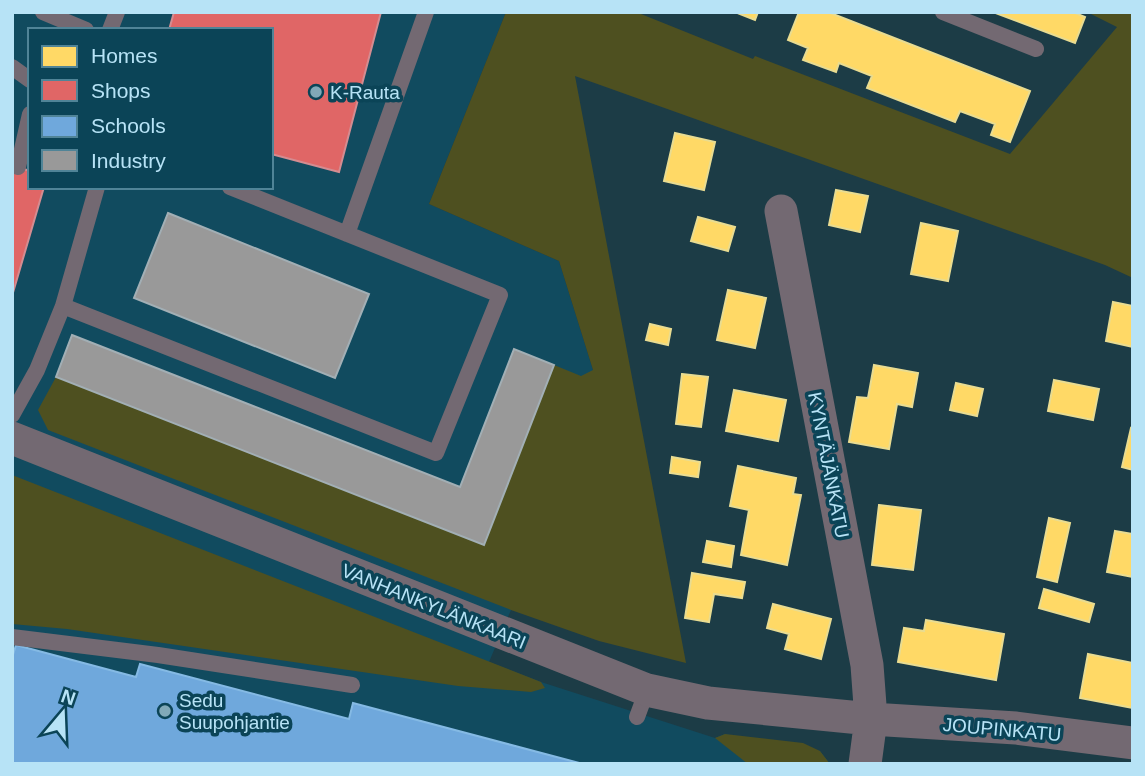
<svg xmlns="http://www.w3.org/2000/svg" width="1145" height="776" font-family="Helvetica,sans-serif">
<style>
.built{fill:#114b5f;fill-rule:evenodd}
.green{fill:#4e5020}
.homes{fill:#ffd966;stroke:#e9dc91;stroke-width:2}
.shops{fill:#e06666;stroke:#d48c91;stroke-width:2}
.schools{fill:#6fa8dc;stroke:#85bae4;stroke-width:2}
.industry{fill:#999;stroke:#a2afb5;stroke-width:2}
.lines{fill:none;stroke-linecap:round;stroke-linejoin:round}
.service{stroke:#736972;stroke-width:16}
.minor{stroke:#736972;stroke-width:33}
.poi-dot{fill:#81a9b8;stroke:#0b4457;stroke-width:2.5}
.labels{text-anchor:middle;stroke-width:7;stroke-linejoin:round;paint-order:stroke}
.poi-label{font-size:19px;fill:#b7e3f6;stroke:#0b4457;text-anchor:start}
.street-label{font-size:19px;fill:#b7e3f6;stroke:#0b4457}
</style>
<rect width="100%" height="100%" fill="#1c3c46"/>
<!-- built -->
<path class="built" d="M12,12H506L429,204L559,261L593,370L511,610L489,662L541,682L715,738L725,734L820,751L830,764H12ZM30,30H271V187H30Z"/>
<!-- green -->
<path class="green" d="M506,12H636L753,59L755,56L1010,154L1117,27L1087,12H1133V278L1105,265L575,76L686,663L599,641L511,610L48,430L38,410L56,377L484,545L554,365L581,376L593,370L559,261L429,204Z
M12,475L541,682L545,688L531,692L458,686L67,629L12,624Z
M725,734L803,743L820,751L830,764H748L715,738Z"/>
<!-- homes -->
<path class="homes" d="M735,12H758L755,20Z
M799,12H828L1030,91L1010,142L991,135L995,124L960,111L955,122L867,88L872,76L839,63L836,72L803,60L808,48L788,40Z
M993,12H1073L1085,17L1075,43Z
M675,133L715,142L704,190L664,181Z
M836,190L868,196L860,232L829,225Z
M698,217L735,227L728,251L691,241Z
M921,223L958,231L948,281L911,274Z
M728,290L766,298L755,348L717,340Z
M1113,302L1133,306V347L1106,341Z
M650,324L671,329L668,345L646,340Z
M874,365L918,373L912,407L897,404L889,449L849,442L857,397L868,398Z
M682,374L708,377L701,427L676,424Z
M1054,380L1099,389L1093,420L1048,411Z
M956,383L983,389L977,416L950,410Z
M734,390L786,400L778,441L726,431Z
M1131,428L1133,429V470L1122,467Z
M672,457L700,462L698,477L670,473Z
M738,466L796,478L793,494L801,495L787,565L741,555L749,510L730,506Z
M879,505L921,510L913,570L872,565Z
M1049,518L1070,523L1057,582L1037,577Z
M1115,531L1133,534V577L1107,572Z
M707,541L734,546L731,567L703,562Z
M692,573L745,582L742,598L714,594L709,622L685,618Z
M1044,589L1094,604L1089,622L1039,608Z
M773,604L831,619L821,659L785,649L789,634L767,628Z
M926,620L1004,634L996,680L898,662L904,628L924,631Z
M1088,654L1133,663V708L1080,698Z"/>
<!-- shops -->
<path class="shops" d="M174,12H381L339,172L271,154V30H169Z
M12,165L30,171V187H44L12,296Z"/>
<!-- schools -->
<path class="schools" d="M16,645L136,677L140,664L349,719L353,703L583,764H12V658Z"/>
<!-- industry -->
<path class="industry" d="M168,213L369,294L335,378L134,298Z
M72,335L460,487L514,349L554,365L484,545L56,377Z"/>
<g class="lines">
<!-- service -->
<path class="service" d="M43,12L86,30
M943,12L1036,49
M110,30L117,12
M12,67L30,80
M18,167L30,114
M347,234L426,12
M63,306L436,453L500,295L230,187
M12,415L37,370L63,306L97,187
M12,637L158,655L352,685
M637,717L647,690"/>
<!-- minor -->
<path class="minor" d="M781,211L867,665L871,719L865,764
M12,438L647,690L708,703L871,719L1016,728L1133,743"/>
</g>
<!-- markers -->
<g class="poi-dot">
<circle cx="316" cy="92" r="7"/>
<circle cx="165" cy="711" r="7"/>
</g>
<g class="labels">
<!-- poi labels -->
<g class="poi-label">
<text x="330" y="99">K-Rauta</text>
<text x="179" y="707">Sedu<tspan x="179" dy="22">Suupohjantie</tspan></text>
</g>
<!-- street labels -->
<g class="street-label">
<text transform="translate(829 465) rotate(79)" y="7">KYNTÄJÄNKATU</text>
<text transform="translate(434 606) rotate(22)" y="7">VANHANKYLÄNKAARI</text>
<text transform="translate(1002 729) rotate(5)" y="7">JOUPINKATU</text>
</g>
</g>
<!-- border -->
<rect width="1145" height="776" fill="none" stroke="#b7e3f6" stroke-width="28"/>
<!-- legend -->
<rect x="28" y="28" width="245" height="161" fill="#0b4457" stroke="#508497" stroke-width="2"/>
<rect x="42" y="46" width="35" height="21" fill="#ffd966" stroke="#508497" stroke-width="2"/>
<text x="91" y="63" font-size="21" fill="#b7e3f6">Homes</text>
<rect x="42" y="80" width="35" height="21" fill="#e06666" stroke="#508497" stroke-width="2"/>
<text x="91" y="98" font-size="21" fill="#b7e3f6">Shops</text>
<rect x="42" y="116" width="35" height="21" fill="#6fa8dc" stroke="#508497" stroke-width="2"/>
<text x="91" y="133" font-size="21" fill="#b7e3f6">Schools</text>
<rect x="42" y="150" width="35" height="21" fill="#999999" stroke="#508497" stroke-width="2"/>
<text x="91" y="168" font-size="21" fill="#b7e3f6">Industry</text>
<!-- north arrow -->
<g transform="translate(63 713) rotate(19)" stroke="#0b4457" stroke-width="5" paint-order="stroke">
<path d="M0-5L12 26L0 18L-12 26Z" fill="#b7e3f6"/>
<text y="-10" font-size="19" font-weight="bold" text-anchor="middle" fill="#b7e3f6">N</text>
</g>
</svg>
